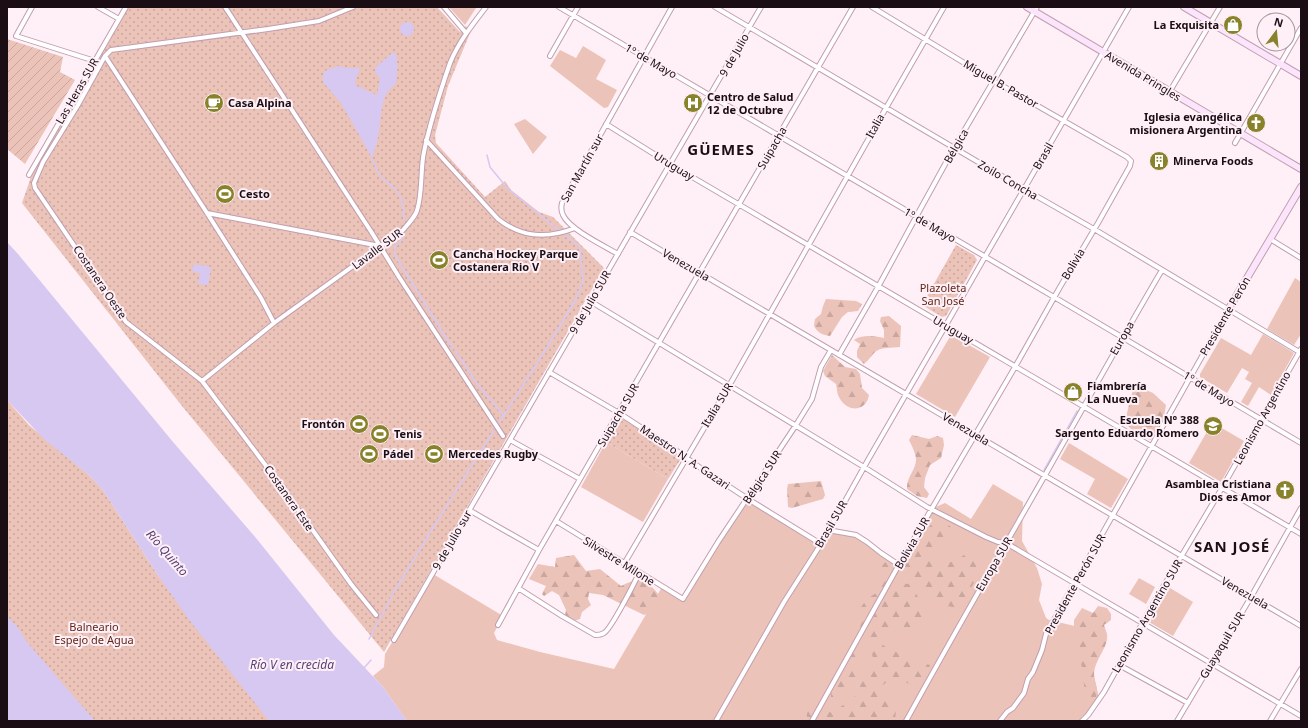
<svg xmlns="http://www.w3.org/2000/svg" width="1308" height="728" font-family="'Noto Sans',sans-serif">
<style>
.grass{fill:#ebc3b9}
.forest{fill:url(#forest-firs)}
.park{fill:url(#park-dots)}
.garden{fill:url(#garden-furrows)}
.water{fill:#d7c8f2}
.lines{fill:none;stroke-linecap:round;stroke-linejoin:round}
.stream{stroke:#d7c8f2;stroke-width:1.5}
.street-casing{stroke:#c29eaf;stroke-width:6}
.secondary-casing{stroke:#c29eaf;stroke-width:8}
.street{stroke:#fff;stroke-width:4}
.secondary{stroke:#fbe5fc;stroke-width:6}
.labels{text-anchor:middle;stroke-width:4;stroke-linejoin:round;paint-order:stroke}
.poi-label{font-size:11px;font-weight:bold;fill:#1a0e14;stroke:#ffeff6;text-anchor:start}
.street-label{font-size:11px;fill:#1a0e14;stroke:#ffeff6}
.park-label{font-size:11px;fill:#612718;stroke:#ffeff6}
.water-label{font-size:12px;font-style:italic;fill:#564176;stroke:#ffeff6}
.district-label{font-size:15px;font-weight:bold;letter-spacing:1px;fill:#1a0e14;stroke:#ffeff6}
</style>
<defs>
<pattern id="forest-firs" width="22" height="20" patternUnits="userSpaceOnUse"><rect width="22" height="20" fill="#ebc3b9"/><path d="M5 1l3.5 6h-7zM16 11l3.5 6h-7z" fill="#c9a69e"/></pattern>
<pattern id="park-dots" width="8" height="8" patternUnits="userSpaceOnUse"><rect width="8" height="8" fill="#ebc3b9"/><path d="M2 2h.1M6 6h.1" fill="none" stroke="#c9a69e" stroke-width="1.8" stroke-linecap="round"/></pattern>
<pattern id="garden-furrows" width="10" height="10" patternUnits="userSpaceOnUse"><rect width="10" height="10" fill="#ebc3b9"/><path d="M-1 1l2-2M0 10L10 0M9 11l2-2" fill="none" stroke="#c9a69e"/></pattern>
</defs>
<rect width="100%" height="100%" fill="#ffeff6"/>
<!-- grass -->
<path class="grass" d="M449,7H475L476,8L465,25Z
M583,46L606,60L596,79L617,90L608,107L604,108L550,66L560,50L576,58Z
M525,119L547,137L533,154L514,124Z
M1295,278L1301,282V334L1294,345L1267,329Z
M1263,334L1294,353L1271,395L1259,387L1248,406L1241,402L1252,383L1245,379L1249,372L1242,368L1227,393L1200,377V374L1221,338L1251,355Z
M951,335L990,357L955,417L916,394Z
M1220,427L1244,441L1221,482L1189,463L1208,430L1216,435Z
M606,442L668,479L643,522L581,487Z
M1069,443L1128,479L1111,508L1087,494L1095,479L1060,459Z
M993,484L1023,502L1022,541L1037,568L1042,584L1039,600L1046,618L1049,620L1079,627L1085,637L1099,698L1086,716H1082L1087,721H407L383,687L373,676L384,667L385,654L433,574L503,616L494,633L497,640L540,652L614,669L662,587L683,599L748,499L820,543L828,530L856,535L899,565L931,509L945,503L971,519Z
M1139,578L1155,587L1146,604L1129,594Z
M1170,588L1193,602L1173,636L1149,622Z"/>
<!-- forest -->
<path class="forest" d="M826,299L856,301L862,304L858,311L848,312L842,317L830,336C822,335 817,332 814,326L815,319L821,314L823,306Z
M889,316L901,326L900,347C892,348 880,347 875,352C871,356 869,360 864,364L857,357V351L860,344L854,340C862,334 875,336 884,338V330L880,321L881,317Z
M832,355L845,367L856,369L860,374L862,388L869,395C866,413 846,412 839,397C837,394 837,388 836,384L825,376L823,371Z
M1135,385L1153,393L1166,405C1164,416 1162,435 1150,440L1131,429L1125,422L1131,396Z
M912,435L929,439L937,436L943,438L944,445L941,458L930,465L925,478L924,487L929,494L927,498L917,496L907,489C906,477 917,469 916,458C915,452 912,446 909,440Z
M821,481L825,495L823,499L792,508L788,507L787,489L788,484Z
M939,520L953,528C951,538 940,546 936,556C938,558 939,560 941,561C950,567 964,555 971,550L979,552L983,566L966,597L961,610L949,606L943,610L939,609L937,600L913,578L897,574L887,579V581L894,583L910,584L917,595L924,618C914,629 896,632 883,633L878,637L884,646L912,660L930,665L927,675L916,685C909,686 906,681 900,680C892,679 885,683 879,688L896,709L895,721H808C805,714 808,710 813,705L832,713L854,697L859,692L863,670L874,662C869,634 841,615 876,593C877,587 879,561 888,562C891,562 894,565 897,566C900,563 904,559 907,555C915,545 927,524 939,520Z
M574,555L586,571L600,569L621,586C641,576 648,580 660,597L651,612L644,615L603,595L589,593L588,599L591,605L582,612L580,619L574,621L565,615L566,610L559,595L552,591L544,596L542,594L546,586L529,579L538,564L555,567L556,558Z
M1098,606L1107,608L1111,614V620L1104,625C1105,628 1106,631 1107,634C1109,647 1095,659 1094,673C1094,684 1100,687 1095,700L1085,692L1079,647L1074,631V620L1082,608L1093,613Z
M853,653H855L856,657V683L845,692L834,697H831V692Z"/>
<!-- park -->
<path class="park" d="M129,7H437L460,32L466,26L470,33L448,86L435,135L436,143L485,197L505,181L511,190L539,212L553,217L604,268L384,652L182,406L22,203L31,177Z
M956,245L974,255L977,260L946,316L942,317L922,305Z
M7,400L29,425L89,475L103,490L157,574L270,721H7Z
M620,417L682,457L668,479L606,442Z"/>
<!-- garden -->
<path class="garden" d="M7,39L63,57L60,72L75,80L25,164L7,149Z"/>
<!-- water -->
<path class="water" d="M400 29a7 7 0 1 1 14 0a7 7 0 1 1-14 0Z
M392,53H396C398,64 398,73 395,85C380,94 382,115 379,131C378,140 375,149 372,158L341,103L323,82V76L325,71L330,69L338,66L348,68H360L355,82L357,86L377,95L380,79L375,71V68Z
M7,242L18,254L173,442L256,538L334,635L383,687L407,721H270L266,717L190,621L157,574L103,490L89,475L45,440L7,400Z
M194,264L211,267L208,285L198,284L200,273L192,272Z
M7,616L19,629L26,641L95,721H7Z"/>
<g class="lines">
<!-- stream -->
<path class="stream" d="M487,155L490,167L508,189L560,231
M372,158C375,165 377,172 382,178C386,181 391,184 394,188C403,196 404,209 404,220
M404,234L401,241L394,248L396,257L452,347
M455,350L476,382L504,416
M499,423L551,341L576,299L583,281L580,247L563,234
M1044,470L1077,411
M1006,539L1039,481
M369,639L394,592L436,523L494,430
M364,668L371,660"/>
<!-- street casing -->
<g class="street-casing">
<path id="street" d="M32,7L16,36L95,61
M98,7L119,19
M225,7L372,233L399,277L503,436
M353,7L319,21L268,29L111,50L105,56L78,105L43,162L34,183L35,188L126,322L202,381L282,487L351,584L376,615
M444,7L466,33
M559,7L1054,297L1301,443
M715,7L1024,189L1094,229L1301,353
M105,56L207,213L261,298L274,323
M550,56L578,7
M1170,91L1220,7
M606,124L670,164L1301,534
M426,140L498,219C522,238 547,239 575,228
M1235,143L1301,28
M29,175L126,7
M207,213L380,246
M630,232L1301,626
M1270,239L1301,258
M618,254C604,246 569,229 563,215C561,211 561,207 562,203L672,7
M590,301L864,467L927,507L986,537L998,542L1006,543L1301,716
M839,355L878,287L916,217L954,148L1037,7
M549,372L619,413L686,457L693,463L748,499L821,544
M202,381L274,323L403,230C408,224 413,219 416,213C423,197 420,170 424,152C430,122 440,92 450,63C458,43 472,25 486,7
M510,440L580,479
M469,510L539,550
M556,521L683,599L718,542L796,425L812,399L821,367L831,350
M828,530L856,535L867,542L881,553L899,565
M624,564L733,379L886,108L944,7
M518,588L562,616L595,635C598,635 601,635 604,633C611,629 634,584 639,573
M498,625L539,550L853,7
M394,640L761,7
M1119,665L1188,703
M716,721L784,602L821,544L868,460L950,318L990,248L1129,7
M812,721L901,561L1015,367L1060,287L1098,223L1130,166L1131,161L1127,157L994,81L872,7
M906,721C952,637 1000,554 1048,470C1086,403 1123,336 1162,270
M1000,721L1007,712L1013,708L1024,693L1028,679L1033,672L1042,650L1046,634L1228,310
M1082,721L1088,715L1104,692L1157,597L1222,488L1301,349
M1177,721L1251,597L1301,508
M1270,721L1301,669"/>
</g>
<!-- secondary casing -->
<g class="secondary-casing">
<path id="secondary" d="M1027,7L1301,169
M1184,7L1301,76
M1228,310L1301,187"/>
</g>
<!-- street -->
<use href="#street" class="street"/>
<!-- secondary -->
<use href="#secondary" class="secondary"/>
</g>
<!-- icons -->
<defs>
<g id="shop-disc" transform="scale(1)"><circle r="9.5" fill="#88822a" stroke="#ffeff6"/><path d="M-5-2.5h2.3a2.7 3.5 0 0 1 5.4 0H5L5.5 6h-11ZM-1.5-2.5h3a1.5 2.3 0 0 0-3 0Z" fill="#fff"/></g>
<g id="cafe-disc" transform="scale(1)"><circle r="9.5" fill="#88822a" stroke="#ffeff6"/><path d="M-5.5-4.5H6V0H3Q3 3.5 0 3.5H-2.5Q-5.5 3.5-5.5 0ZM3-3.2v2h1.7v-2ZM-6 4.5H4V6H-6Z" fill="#fff"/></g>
<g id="hospital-disc" transform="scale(1)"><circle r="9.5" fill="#88822a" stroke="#ffeff6"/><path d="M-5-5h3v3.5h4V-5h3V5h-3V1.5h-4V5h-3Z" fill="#fff"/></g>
<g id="church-disc" transform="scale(1)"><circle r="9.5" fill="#88822a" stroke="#ffeff6"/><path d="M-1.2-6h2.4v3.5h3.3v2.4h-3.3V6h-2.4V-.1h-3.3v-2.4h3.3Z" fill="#fff"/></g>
<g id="building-disc" transform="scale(1)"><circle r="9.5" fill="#88822a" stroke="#ffeff6"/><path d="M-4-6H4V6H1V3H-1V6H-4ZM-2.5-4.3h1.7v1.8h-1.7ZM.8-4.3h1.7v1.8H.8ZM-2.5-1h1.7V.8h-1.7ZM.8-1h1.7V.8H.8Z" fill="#fff"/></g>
<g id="stadium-disc" transform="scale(1)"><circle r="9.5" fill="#88822a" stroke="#ffeff6"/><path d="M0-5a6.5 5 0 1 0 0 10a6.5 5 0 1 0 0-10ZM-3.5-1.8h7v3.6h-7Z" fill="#fff"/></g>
<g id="school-disc" transform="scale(1)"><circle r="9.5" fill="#88822a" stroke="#ffeff6"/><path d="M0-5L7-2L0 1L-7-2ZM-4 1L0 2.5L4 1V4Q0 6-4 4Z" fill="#fff"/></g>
</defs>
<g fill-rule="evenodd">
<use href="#shop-disc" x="1233" y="25"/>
<use href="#cafe-disc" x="214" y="103"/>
<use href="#hospital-disc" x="693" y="103"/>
<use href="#church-disc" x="1256" y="123"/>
<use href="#building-disc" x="1159" y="161"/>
<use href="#stadium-disc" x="225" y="194"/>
<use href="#stadium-disc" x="439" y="260"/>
<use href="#shop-disc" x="1073" y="392"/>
<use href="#stadium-disc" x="359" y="424"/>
<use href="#school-disc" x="1213" y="426"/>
<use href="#stadium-disc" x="380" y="434"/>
<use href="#stadium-disc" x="369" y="454"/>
<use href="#stadium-disc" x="434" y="454"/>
<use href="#church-disc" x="1285" y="490"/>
</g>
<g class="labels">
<!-- poi labels -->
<g class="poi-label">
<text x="1219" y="29" text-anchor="end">La Exquisita</text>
<text x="707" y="101">Centro de Salud<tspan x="707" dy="13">12 de Octubre</tspan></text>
<text x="228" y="107">Casa Alpina</text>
<text x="1242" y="121" text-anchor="end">Iglesia evangélica<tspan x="1242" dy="13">misionera Argentina</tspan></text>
<text x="1173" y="165">Minerva Foods</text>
<text x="239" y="198">Cesto</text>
<text x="453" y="258">Cancha Hockey Parque<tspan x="453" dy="13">Costanera Rio V</tspan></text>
<text x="1087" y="390">Fiambrería<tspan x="1087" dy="13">La Nueva</tspan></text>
<text x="1199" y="424" text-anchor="end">Escuela N° 388<tspan x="1199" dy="13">Sargento Eduardo Romero</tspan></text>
<text x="345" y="428" text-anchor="end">Frontón</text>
<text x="394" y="438">Tenis</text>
<text x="383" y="458">Pádel</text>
<text x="448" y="458">Mercedes Rugby</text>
<text x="1271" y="488" text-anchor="end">Asamblea Cristiana<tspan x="1271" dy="13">Dios es Amor</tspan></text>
</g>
<!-- street labels -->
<g class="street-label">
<text transform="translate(734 55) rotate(-60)" y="4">9 de Julio</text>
<text transform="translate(651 61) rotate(30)" y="4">1º de Mayo</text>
<text transform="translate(1143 76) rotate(31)" y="4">Avenida Pringles</text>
<text transform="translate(1001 84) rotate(30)" y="4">Miguel B. Pastor</text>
<text transform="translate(77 91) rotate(-60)" y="4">Las Heras SUR</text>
<text transform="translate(875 126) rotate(-61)" y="4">Italia</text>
<text transform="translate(956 146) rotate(-60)" y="4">Bélgica</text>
<text transform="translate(772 148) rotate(-60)" y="4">Suipacha</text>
<text transform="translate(1043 156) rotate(-60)" y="4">Brasil</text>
<text transform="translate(674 166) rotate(31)" y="4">Uruguay</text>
<text transform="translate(582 168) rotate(-61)" y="4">San Martín sur</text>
<text transform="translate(1008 180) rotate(30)" y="4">Zoilo Concha</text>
<text transform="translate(930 225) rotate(30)" y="4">1º de Mayo</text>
<text transform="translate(377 249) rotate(-37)" y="4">Lavalle SUR</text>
<text transform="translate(1073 264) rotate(-59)" y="4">Bolivia</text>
<text transform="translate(686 265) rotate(30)" y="4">Venezuela</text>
<text transform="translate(100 282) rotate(56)" y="4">Costanera Oeste</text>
<text transform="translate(590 302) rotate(-60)" y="4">9 de Julio SUR</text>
<text transform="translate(1225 316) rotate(-60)" y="4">Presidente Perón</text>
<text transform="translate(953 330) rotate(30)" y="4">Uruguay</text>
<text transform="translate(1122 338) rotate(-60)" y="4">Europa</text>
<text transform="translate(1209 389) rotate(31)" y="4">1º de Mayo</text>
<text transform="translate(717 405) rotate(-59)" y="4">Italia SUR</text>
<text transform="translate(618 415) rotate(-60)" y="4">Suipacha SUR</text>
<text transform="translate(1262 418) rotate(-61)" y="4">Leonismo Argentino</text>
<text transform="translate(966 429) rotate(31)" y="4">Venezuela</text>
<text transform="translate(685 457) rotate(34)" y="4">Maestro N. A. Gazari</text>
<text transform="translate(762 477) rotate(-57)" y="4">Bélgica SUR</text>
<text transform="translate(289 498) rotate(55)" y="4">Costanera Este</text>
<text transform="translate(831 524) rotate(-60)" y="4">Brasil SUR</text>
<text transform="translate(452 540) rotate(-60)" y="4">9 de Julio sur</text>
<text transform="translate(912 543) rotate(-60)" y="4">Bolivia SUR</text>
<text transform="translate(619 561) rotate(32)" y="4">Silvestre Milone</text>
<text transform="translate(994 564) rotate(-60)" y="4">Europa SUR</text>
<text transform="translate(1075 584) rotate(-61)" y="4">Presidente Perón SUR</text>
<text transform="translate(1245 593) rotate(30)" y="4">Venezuela</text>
<text transform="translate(1147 616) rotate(-60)" y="4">Leonismo Argentino SUR</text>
<text transform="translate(1222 645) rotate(-59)" y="4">Guayaquil SUR</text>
</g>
<!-- park labels -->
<g class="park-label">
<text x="943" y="292">Plazoleta<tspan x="943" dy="13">San José</tspan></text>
<text x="94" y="631">Balneario<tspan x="94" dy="13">Espejo de Agua</tspan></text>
</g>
<!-- water labels -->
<g class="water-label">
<text transform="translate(167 553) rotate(49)" y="4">Río Quinto</text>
<text x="292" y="669">Río V en crecida</text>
</g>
<!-- district labels -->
<g class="district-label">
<text x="721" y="155">GÜEMES</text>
<text x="1232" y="552">SAN JOSÉ</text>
</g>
</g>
<!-- border -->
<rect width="1308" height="728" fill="none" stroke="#1a0e14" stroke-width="16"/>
<!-- north arrow -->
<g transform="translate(1276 32) rotate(16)"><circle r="19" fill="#ffeff6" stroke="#a3959c"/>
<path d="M0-3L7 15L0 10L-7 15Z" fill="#88822a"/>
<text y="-6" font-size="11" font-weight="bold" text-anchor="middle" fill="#1a0e14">N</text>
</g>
</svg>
